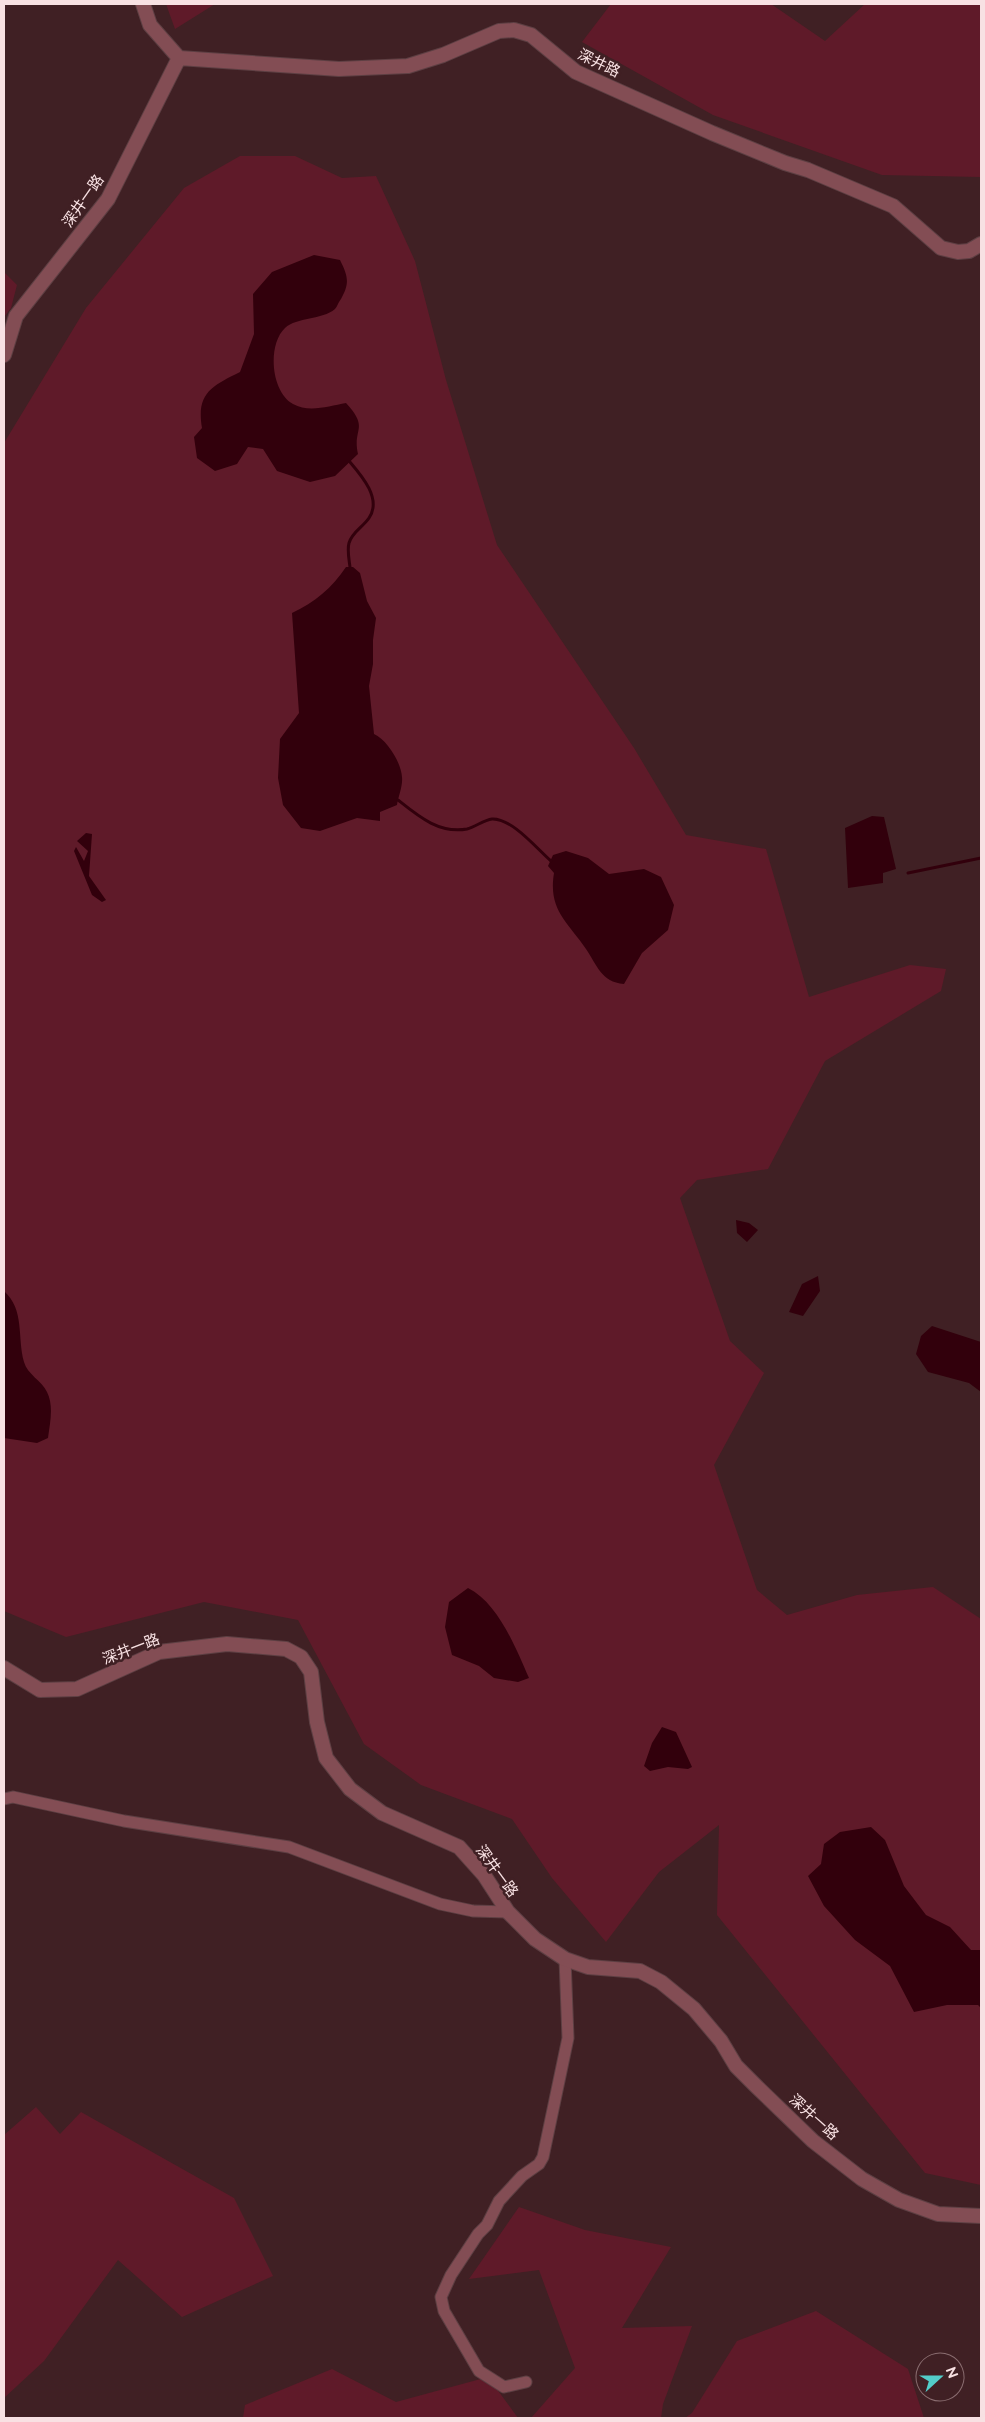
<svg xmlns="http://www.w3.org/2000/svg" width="985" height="2422" font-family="Raleway,'Noto Sans TC',sans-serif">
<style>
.green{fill:#5f1a29}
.water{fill:#32000c}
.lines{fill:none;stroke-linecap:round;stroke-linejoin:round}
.stream{stroke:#32000c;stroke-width:3}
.minor-casing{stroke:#5d3f43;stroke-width:13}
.tertiary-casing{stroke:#5d3f43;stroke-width:16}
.minor{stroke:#834d54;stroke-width:11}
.tertiary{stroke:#834d54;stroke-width:14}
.labels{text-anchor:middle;stroke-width:5;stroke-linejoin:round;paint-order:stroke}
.street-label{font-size:15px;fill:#f8e1e3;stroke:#402024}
</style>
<rect width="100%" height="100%" fill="#402024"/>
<!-- green -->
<path class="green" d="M166,4H215L175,29Z
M611,4H771L825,41L865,4H981V177L882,175L713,115L582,42Z
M240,156H295L342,178L376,176L415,261L446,380L497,545L634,748L686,835L766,849L809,997L910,965L946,969L941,991L825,1061L768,1169L697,1180L680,1198L730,1341L764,1373L714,1465L757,1590L787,1615L857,1595L933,1587L981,1619V2185L925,2173L717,1915L719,1825L659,1872L606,1942L552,1878L512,1819L421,1785L364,1744L298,1620L204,1602L66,1637L4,1611V443L86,308L184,188Z
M4,272L17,285L11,308L4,317Z
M36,2107L60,2134L81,2112L234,2198L273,2276L182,2317L118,2260L44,2361L4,2398V2135Z
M519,2207L585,2230L671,2247L622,2328L692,2326L663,2404L661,2418H531L575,2368L539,2270L469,2279Z
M816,2311L908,2369L924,2418H685L692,2413L737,2341Z
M332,2369L396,2402L488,2377L518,2418H243L245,2405Z"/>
<!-- water -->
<path class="water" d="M314,255L340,260C348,276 350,283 341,299C339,301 337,307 335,309C322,320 297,317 285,328C267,345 271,392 293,404C309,413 329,406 346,403C370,429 352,428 358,454L335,476L310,482L277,471L263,449L248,447L237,464L215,471L197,458L194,437L202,428C196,393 212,386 240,372L254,334L253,294L272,272Z
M346,567H353L360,573L367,601L376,618L373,640V664L369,686L374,734C387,740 401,762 402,777C403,786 398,797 397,805L380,812V821L357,818L320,831L301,828L283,805L278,778L280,739L299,713L292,613C315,602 332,588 346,567Z
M872,816L884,817L896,869L883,873V883L848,888L845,828Z
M86,833L92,834L89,876L106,900L102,902L92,895L74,851L76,847L84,861L88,851L77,841Z
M566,851L588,858L609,874L644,869L661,877L674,905L668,930L642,953L624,984C601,982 597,965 586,949C567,921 548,910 554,873L548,866L553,855Z
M736,1220L749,1223L758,1230L747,1242L737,1233Z
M818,1276L820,1291L803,1316L789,1312L802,1284Z
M4,1291C25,1310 17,1337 24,1362C27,1374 42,1381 47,1392C54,1406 50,1423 48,1438L37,1443L4,1438Z
M932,1326L981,1342V1392L969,1383L928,1372L916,1354L921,1336Z
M468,1588C498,1603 516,1648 529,1678L518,1682L494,1678L479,1666L452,1655L445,1627L449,1602Z
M662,1727L676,1732L692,1767L688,1769L668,1767L650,1771L644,1766L652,1743Z
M871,1827L885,1840L904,1886L926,1915L950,1927L971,1950H981V2008L978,2005H947L914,2012L890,1966L855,1940L824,1906L808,1876L821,1864L824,1844L840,1832Z"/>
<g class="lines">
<!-- stream -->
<path class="stream" d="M350,567C349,559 347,550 349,543C352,532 363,527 369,518C382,499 362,476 350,462
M398,800C418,816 439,834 467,829C475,827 484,820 492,819C512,818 537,849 551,861
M908,873L981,858"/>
<!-- minor casing -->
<g class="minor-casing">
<path id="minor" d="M4,1799L13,1797L124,1821L289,1847L440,1904L473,1911L508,1912
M526,2382L504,2387L479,2371L444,2311L441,2297L451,2275L478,2234L487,2225L499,2201L522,2176L539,2164L543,2157L568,2038L565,1959"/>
</g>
<!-- tertiary casing -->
<g class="tertiary-casing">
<path id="tertiary" d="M143,4L150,25L179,58
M179,58L339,69L408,66L443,55L499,31L514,30L531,35L576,72L712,133L785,163L808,170L893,206L941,248L958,252L969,251L981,244
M4,355L16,316L108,199L179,58
M4,1668L40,1690L77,1689L159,1652L227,1644L286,1649L301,1657L311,1672L317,1722L326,1758L350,1789L382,1813L459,1847L484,1875L508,1912L535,1939L565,1959L588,1967L640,1971L661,1982L694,2009L721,2041L736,2066L756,2086L813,2141L862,2179L899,2200L938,2214L981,2216"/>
</g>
<!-- minor -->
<use href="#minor" class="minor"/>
<!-- tertiary -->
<use href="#tertiary" class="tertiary"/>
</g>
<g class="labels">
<!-- street labels -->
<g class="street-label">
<text transform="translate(599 63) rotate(26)" y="5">深井路</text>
<text transform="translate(83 201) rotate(-55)" y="5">深井一路</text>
<text transform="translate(131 1649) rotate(-21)" y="5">深井一路</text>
<text transform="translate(497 1871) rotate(54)" y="5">深井一路</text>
<text transform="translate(814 2117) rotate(42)" y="5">深井一路</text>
</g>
</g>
<!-- border -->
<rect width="985" height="2422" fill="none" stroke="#f8e1e3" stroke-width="10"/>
<!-- north arrow -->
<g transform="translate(940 2377) rotate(69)"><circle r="24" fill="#402024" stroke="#8a6d70"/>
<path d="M0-4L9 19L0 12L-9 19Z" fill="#53cdc9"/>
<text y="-8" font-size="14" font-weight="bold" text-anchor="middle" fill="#f8e1e3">N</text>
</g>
</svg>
